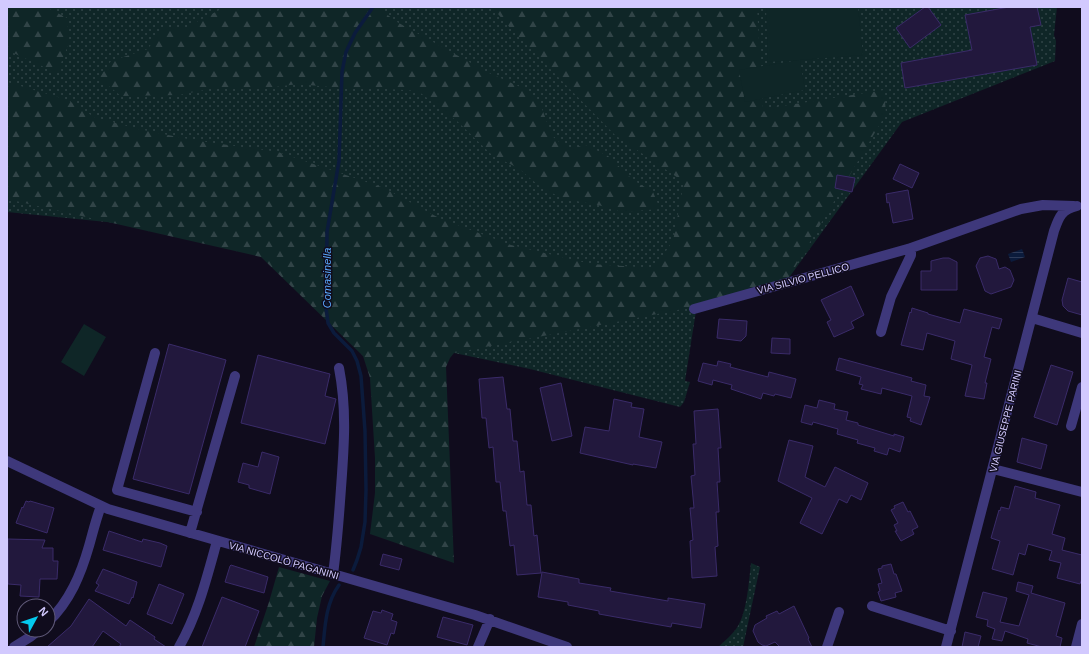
<svg xmlns="http://www.w3.org/2000/svg" width="1089" height="654" font-family="Helvetica,sans-serif">
<style>
.grass{fill:url(#grass-dots)}
.forest{fill:url(#forest-firs)}
.pitch{fill:#0f2627}
.water{fill:url(#water-rules)}
.lines{fill:none;stroke-linecap:round;stroke-linejoin:round}
.stream{stroke:#0b1b3c;stroke-width:3.5}
.building{fill:#22183d;stroke:#3a2b69}
.minor{stroke:#3e387b;stroke-width:10}
.labels{text-anchor:middle;stroke-width:3;stroke-linejoin:round;paint-order:stroke}
.street-label{font-size:10px;fill:#d2c9fe;stroke:#100c1d}
.water-label{font-size:11px;font-style:italic;fill:#59a8fc;stroke:#100c1d}
</style>
<defs>
<pattern id="grass-dots" width="8" height="8" patternUnits="userSpaceOnUse"><rect width="8" height="8" fill="#0f2627"/><path d="M2 2h.1M6 6h.1" fill="none" stroke="#314447" stroke-width="1.8" stroke-linecap="round"/></pattern>
<pattern id="forest-firs" width="22" height="20" patternUnits="userSpaceOnUse"><rect width="22" height="20" fill="#0f2627"/><path d="M5 1l3.5 6h-7zM16 11l3.5 6h-7z" fill="#314447"/></pattern>
<pattern id="water-rules" width="6" height="5" patternUnits="userSpaceOnUse"><rect width="6" height="5" fill="#0b1b3c"/><path d="M0 2.5h6" fill="none" stroke="#2e3b59"/></pattern>
</defs>
<rect width="100%" height="100%" fill="#100c1d"/>
<!-- grass -->
<path class="grass" d="M7,7H1057L1054,35L1056,41L1055,61L902,122L788,279L696,311L685,381L690,382L684,402L680,407L530,369L454,353L363,356L275,239L7,212Z
M751,563L760,567L743,647H718C725,641 733,634 738,626C747,611 749,581 751,563Z"/>
<!-- forest -->
<path class="forest" d="M7,7H46L67,18L69,43L57,73L7,50Z
M225,7H377L397,22L489,73L525,89L541,106L552,136L568,149L586,145L608,156L633,180L653,192L660,209L622,212L598,205L565,199L543,189L518,168L492,155L457,121L418,91L375,88H341L298,84L259,89L220,87L179,95L121,96L99,78L111,61L148,49L162,27L183,29Z
M492,7H757L763,109L884,90L886,114L788,279L678,310L454,353L450,358L446,367L454,563L370,534L375,493V458L370,378L363,356L261,257L7,199V82L68,100L94,117L138,129L193,140L278,152L384,188L439,218L511,245L591,264L654,268L673,241L684,182L615,135L511,29Z
M279,567L330,581L322,596L317,618L314,647H254L269,602Z"/>
<!-- pitch -->
<path class="pitch" d="M766,7H858L863,55L800,60L805,90L745,102L739,70L799,60L768,62Z
M84,324L106,337L84,376L61,362Z"/>
<!-- water -->
<path class="water" d="M1022,249L1025,257L1011,262L1008,254Z"/>
<g class="lines">
<!-- stream -->
<path class="stream" d="M353,570L357,560L361,547L365,522L366,490L365,431L361,376L357,361L352,351L334,333L328,323L326,308L327,232L339,161L342,72L346,52L355,33L373,7
M323,647C325,625 326,603 339,585"/>
</g>
<!-- building -->
<path class="building" d="M925,7H928L941,25L910,48L896,28Z
M1009,7H1037L1041,25L1030,27L1037,65L905,88L901,63L972,50L965,15Z
M900,164L919,173L912,188L893,179Z
M837,175L855,178L852,192L835,188Z
M908,190L913,219L893,223L889,202L887,203L886,194Z
M988,256L996,259L999,269L1005,267L1010,270L1014,280L1011,287L991,294L985,291L976,266L980,258Z
M943,258H949L957,262V290H921V271H931V261Z
M1068,278L1082,282V315L1068,311L1063,306L1062,300Z
M851,286L864,315L851,322L854,328L834,337L827,322L831,320L821,300Z
M912,308L928,313V314L960,323L964,309L1002,319L999,329L992,327L984,357L991,359L985,383H987L984,399L965,396L972,365L951,359L955,341L927,333L923,350L901,345L910,312L911,313Z
M719,319L747,321L746,336L741,341L717,338Z
M772,338L790,339V354L771,353Z
M169,344L226,360L189,494L133,479Z
M258,355L330,374L325,396L336,399L325,444L241,423Z
M839,358L912,378L911,381L926,385L924,396L930,397L921,425L910,421L911,418L907,417L912,396L882,388L881,394L861,389L863,385L859,384L861,377L836,370Z
M718,361L731,364L730,367L768,377L769,372L796,379L791,398L775,394L774,396L763,393L761,399L731,389L732,385L713,380L712,385L698,381L703,363L717,366Z
M1051,365L1073,372L1057,425L1034,417Z
M503,377L507,409H510L513,441H517L520,472L524,471L527,505H531L534,536L537,535L541,573L517,575L514,545L510,546L506,511H503L500,482H496L493,447L489,448L486,418H482L479,379Z
M561,383L572,436L552,441L540,388Z
M614,399L632,403L631,407L644,409L639,437L662,442L656,468L633,464V465L580,453L585,427L609,431Z
M819,400L835,404L834,409L848,412L846,420L858,423V425L894,436V434L904,437L900,452L889,448L887,455L874,451L875,448L857,443L858,440L837,434L838,429L813,422L812,425L801,422L805,405L817,408Z
M718,409L721,448H718L720,482H717L719,512H716L718,546L715,547L717,576L692,578L690,541L693,540L690,508H694L691,476L695,475L693,444H696L694,411Z
M1022,438L1047,445L1041,469L1017,462Z
M789,440L813,446L805,477L825,487L835,467L868,483L861,500L851,495L847,503L839,499L822,534L800,523L812,498L778,481Z
M262,452L279,457L270,494L249,488V485L238,482L243,463L258,467Z
M1015,486L1036,492L1035,498L1060,505L1052,534L1065,538L1062,550L1082,555V578L1080,584L1057,578L1061,563L1049,560L1052,551L1028,544L1025,555L1019,553L1013,575L992,569L1000,541L991,538L999,510L1000,511L1001,507L1009,509Z
M26,501L29,502L30,501L54,508L47,533L16,523L22,507L23,508Z
M903,502L908,512L910,511L918,527L912,530L914,534L901,541L895,531H897L894,525L898,523L891,510L895,508L894,506Z
M109,531L142,542L143,539L160,543L167,546L161,567L103,550Z
M8,539L45,540L42,548H53V561H58L57,579H40L39,597L20,596L21,585L8,584Z
M383,554L402,559L399,570L380,565Z
M891,564L894,574H896L902,591L895,593L896,597L881,601L878,592L880,591L878,584L882,583L878,569L882,568V566Z
M231,565L268,577L264,593L225,582L230,566Z
M103,569L137,582L133,598L132,597L129,604L95,591L99,585L96,583Z
M542,572L579,579V583L611,588L610,591L668,601V598L705,604L701,628L672,623L671,627L599,614V611L568,605V602L538,597Z
M1018,582L1033,586L1031,593L1065,603L1056,636L1062,638L1060,647H1042L1027,643L1028,639L1005,631L1002,641L992,639L995,629L987,626L988,620L976,617L983,592L1007,598L1000,622L1019,626L1029,595L1016,591Z
M159,584L184,594L172,624L147,614Z
M222,597L259,611L245,647H202Z
M89,599L126,626L130,620L155,637L154,639L166,647H119L121,644L103,631L92,647H47L71,626Z
M794,606L809,638L808,639L812,647H780L775,642L766,646L762,645L758,642L753,631L755,625L767,618L766,616L777,611L779,614Z
M382,610L393,614L391,620L397,622L394,634L391,633L387,645L364,638L373,611L381,613Z
M443,617L473,625L467,645L437,637Z
M965,632L981,636L978,647H962Z"/>
<g class="lines">
<!-- minor -->
<path class="minor" d="M694,309L911,248L1021,209L1043,205L1074,206
M1032,318L1082,333
M881,332L891,297L911,255V248
M155,353L117,490L197,512
M1071,426L1082,387
M7,461L108,509L475,615L567,647
M993,469L1082,492
M190,533L235,376
M333,574C337,545 339,517 341,488C344,447 347,409 339,368
M872,606L951,631
M48,622C70,601 81,574 89,546C93,532 96,519 101,506
M14,647L30,637L39,630
M179,647C198,614 207,577 217,541
M478,647L490,619
M827,647L839,612
M946,647L1054,231C1059,217 1061,210 1077,206
M1076,647L1082,624"/>
</g>
<g class="labels">
<!-- street labels -->
<g class="street-label">
<text transform="translate(803 278) rotate(-15)" y="4">VIA SILVIO PELLICO</text>
<text transform="translate(1005 421) rotate(-76)" y="4">VIA GIUSEPPE PARINI</text>
<text transform="translate(284 560) rotate(16)" y="4">VIA NICCOLÒ PAGANINI</text>
</g>
<!-- water labels -->
<g class="water-label">
<text transform="translate(327 278) rotate(-90)" y="4">Comasinella</text>
</g>
</g>
<!-- border -->
<rect width="1089" height="654" fill="none" stroke="#d2c9fe" stroke-width="16"/>
<!-- north arrow -->
<g transform="translate(36 618) rotate(50)"><circle r="19" fill="#100c1d" stroke="#5e5877"/>
<path d="M0-3L7 15L0 10L-7 15Z" fill="#04caee"/>
<text y="-6" font-size="11" font-weight="bold" text-anchor="middle" fill="#d2c9fe">N</text>
</g>
</svg>
